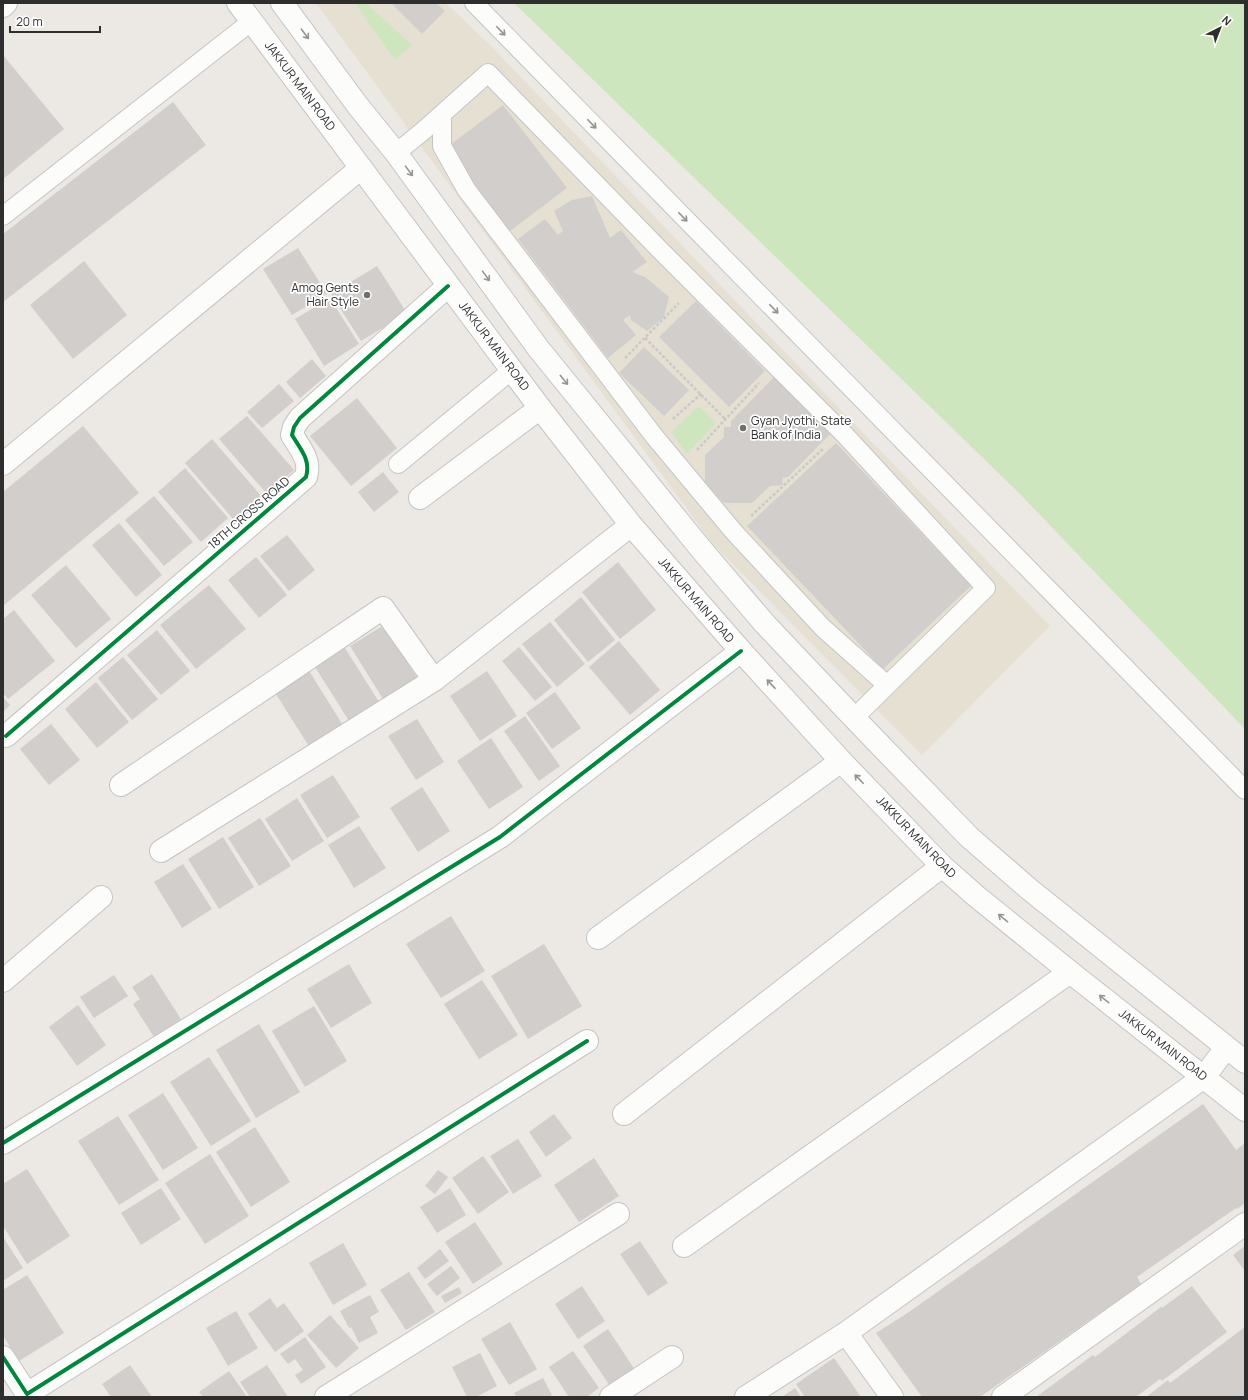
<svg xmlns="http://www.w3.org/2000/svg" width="1248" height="1400" font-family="Manrope,sans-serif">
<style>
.education{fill:#e6e0d3}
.green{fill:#cee6be}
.building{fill:#d1cecb}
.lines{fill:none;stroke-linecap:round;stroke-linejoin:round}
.lane-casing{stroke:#c5c4c5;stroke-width:20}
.street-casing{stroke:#c5c4c5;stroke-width:24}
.secondary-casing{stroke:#c5c4c5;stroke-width:24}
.path{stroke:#c9c9c8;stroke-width:2.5;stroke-dasharray:3 2;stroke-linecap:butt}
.lane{stroke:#fcfcfb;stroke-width:18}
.street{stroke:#fcfcfb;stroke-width:22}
.secondary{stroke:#fcfcfb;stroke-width:22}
.cycleway-casing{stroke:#fff;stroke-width:6}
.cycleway{stroke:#00873e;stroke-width:4}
.oneway{stroke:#959594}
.poi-dot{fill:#706f6e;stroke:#fff;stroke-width:1.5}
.labels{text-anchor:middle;stroke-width:3.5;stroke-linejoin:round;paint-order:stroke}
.street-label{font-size:12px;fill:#2e2e2e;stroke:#fff}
.poi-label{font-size:12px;fill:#2e2e2e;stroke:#fff;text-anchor:end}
</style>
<rect width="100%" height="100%" fill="#ece8e4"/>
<!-- education -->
<path class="education" d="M316,3H446L491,46L747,313L1050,626L922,755L712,543Z"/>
<!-- green -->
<path class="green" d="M355,3H366L412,45L395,60Z
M514,3H1245V729L1019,493Z
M699,406L716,423L687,454L671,432Z"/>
<!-- building -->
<path class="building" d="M391,3H436L445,11L422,34Z
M3,55L64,129L3,179Z
M173,102L206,145L3,302V234Z
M503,105L567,188L510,231L446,148Z
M592,196L610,238L621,230L647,262L632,272L645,277L669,297L664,317L647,331L631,320L630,315L623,320L636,335L608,358L518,239L545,219L558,235L563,231L554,211L572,200Z
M298,248L327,294L292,315L263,269Z
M84,261L127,315L73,359L30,305Z
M377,266L407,313L361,341L331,294Z
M330,298L359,344L324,366L295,319Z
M696,301L765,371L729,407L659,337Z
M644,347L689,390L664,416L619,373Z
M312,359L326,376L300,398L286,382Z
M774,377L831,433L788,477L782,478L783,485L770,486L752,503H724L705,483V455L724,437V427H731V421Z
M279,384L294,401L262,428L247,412Z
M357,398L397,448L351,486L310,436Z
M247,416L294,470L267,494L219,439Z
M83,426L139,493L3,606V492Z
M212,439L262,497L234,520L185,463Z
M836,443L971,586L883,669L747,526Z
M185,468L228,518L201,542L158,492Z
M383,472L399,492L374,512L358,492Z
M154,496L193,542L164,566L125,520Z
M119,523L162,575L136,597L92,545Z
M287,535L315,570L289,591L260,556Z
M256,557L287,595L259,618L228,580Z
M618,562L656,610L620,639L582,592Z
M66,565L111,619L76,648L31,595Z
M209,585L246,629L196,669L160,625Z
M581,597L615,640L588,662L554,620Z
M14,610L55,661L8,699L3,693V619Z
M550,622L585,664L557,687L522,644Z
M384,625L417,678L383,699L350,646Z
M157,630L190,671L161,695L127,655Z
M619,641L660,690L630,715L589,667Z
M519,647L552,687L535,701L502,661Z
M345,648L379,702L349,721L315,667Z
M123,657L158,699L132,720L98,678Z
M308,669L344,727L310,748L274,691Z
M487,671L517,716L480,741L450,696Z
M96,682L129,722L97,748L65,709Z
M555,692L581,728L552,749L526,713Z
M3,697L10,705L3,712Z
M525,716L560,766L539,781L504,731Z
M417,719L444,762L416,780L388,736Z
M51,724L80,760L49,785L20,749Z
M491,738L523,787L489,809L457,761Z
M333,775L360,817L327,838L300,795Z
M422,787L450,831L418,852L390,808Z
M297,798L324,841L292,861L265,819Z
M260,818L291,866L259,886L228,838Z
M359,826L386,868L354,888L328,845Z
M223,837L254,887L219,909L188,859Z
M183,864L212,909L182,928L154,882Z
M451,916L485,971L441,998L406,944Z
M544,944L582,1006L528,1039L491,976Z
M349,964L372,1003L331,1028L307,989Z
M152,974L181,1019L154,1037L133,1004L140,999L132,987Z
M114,975L128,996L94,1018L80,997Z
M482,980L518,1035L479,1059L444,1004Z
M78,1005L106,1045L77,1066L49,1027Z
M314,1006L347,1061L305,1087L272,1031Z
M259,1024L300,1092L256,1118L216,1050Z
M209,1057L251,1121L211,1146L170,1082Z
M163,1093L198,1148L163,1170L128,1115Z
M1203,1104L1236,1150L1244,1144L1245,1146V1203L1237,1209L1236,1208L1137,1277L1141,1284L980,1397H922L876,1333L909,1312Z
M554,1114L572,1138L546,1157L529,1132Z
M118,1116L159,1180L119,1205L78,1141Z
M255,1127L290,1182L251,1207L216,1152Z
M518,1139L542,1176L513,1194L490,1156Z
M210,1154L249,1216L205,1244L165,1183Z
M483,1156L509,1192L478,1214L452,1178Z
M594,1158L619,1196L579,1222L554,1185Z
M27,1169L70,1236L27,1264L3,1226V1184Z
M438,1170L448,1177L435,1194L425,1186Z
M161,1188L181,1219L141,1245L121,1213Z
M450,1188L466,1215L437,1233L420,1207Z
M475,1222L503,1264L473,1284L445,1242Z
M3,1237L23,1268L3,1281Z
M640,1241L668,1283L648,1296L620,1254Z
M343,1243L367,1285L333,1305L309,1263Z
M1245,1246V1271L1233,1255Z
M440,1249L449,1261L425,1279L417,1268Z
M451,1266L460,1278L437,1296L427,1284Z
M409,1272L435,1312L406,1330L380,1290Z
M27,1275L64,1333L19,1361L3,1336V1290Z
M582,1286L605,1321L578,1339L555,1304Z
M1192,1286L1227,1332L1162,1381L1160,1379L1136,1397H1036L1093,1355L1095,1357L1161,1307L1162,1308Z
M459,1287L462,1293L445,1303L441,1296Z
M370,1295L379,1312L370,1317L378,1333L359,1343L351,1327L349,1328L340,1311Z
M270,1298L277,1308L284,1303L304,1331L275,1352L248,1314Z
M236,1311L258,1348L228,1366L206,1328Z
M330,1315L359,1348L336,1368L307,1335Z
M510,1322L537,1369L509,1385L481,1339Z
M1245,1327V1397H1146L1168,1380L1170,1383Z
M608,1329L635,1370L610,1386L583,1346Z
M305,1337L326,1367L301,1384L295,1375L303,1370L295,1359L288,1364L280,1354Z
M573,1351L599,1388L587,1397H569L549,1367Z
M480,1353L497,1386L476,1397H467L452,1367Z
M834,1358L861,1397H805L796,1384Z
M130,1365L152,1397H111L102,1384Z
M267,1365L288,1397H250L240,1382Z
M229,1371L247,1397H203L199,1392Z
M543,1378L552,1395L548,1397H517L514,1393Z
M795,1388L801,1397H782Z"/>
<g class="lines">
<!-- lane casing -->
<g class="lane-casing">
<path id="lane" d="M474,3L1245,790
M442,114V146L466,189L654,436L734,532L823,628L887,685
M396,153L423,131L488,73L660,250L845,435L986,588L854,718
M3,216L252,21
M398,464L512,370"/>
</g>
<!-- street casing -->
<g class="street-casing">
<path id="street" d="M3,6L6,3
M3,464L361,168
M420,498L540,408
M6,736L306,477C311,460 301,450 292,435L294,427L300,418L448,286
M121,785L383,608L434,680
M161,851L434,680L631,525
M598,938L841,761
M3,981L101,897
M624,1114L942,866
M3,1143L500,837L741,651
M684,1246L1070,972
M846,1333L892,1397
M3,1357L27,1394L587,1041
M326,1397L618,1214
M611,1397L672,1357
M746,1397L846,1333L1204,1077L1226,1048
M1003,1397L1245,1224"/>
</g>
<!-- secondary casing -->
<g class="secondary-casing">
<path id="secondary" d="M238,3L540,408L631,525L741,651L841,761L942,866L976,896L1070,972L1245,1110
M282,3L358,106L396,153L538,348L701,549L765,624L854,718L969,837L1029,889L1245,1062"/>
</g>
<!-- path -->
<path class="path" d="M645,338L725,419
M625,358L679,303
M673,419L701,394
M697,450L759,383
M751,516L824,448"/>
<!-- lane -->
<use href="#lane" class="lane"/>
<!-- street -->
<use href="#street" class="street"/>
<!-- secondary -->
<use href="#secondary" class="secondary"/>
<!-- cycleway casing -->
<g class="cycleway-casing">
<path id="cycleway" d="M6,736L306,477C311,460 301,450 292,435L294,427L300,418L448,286
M3,1143L500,837L741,651
M3,1357L27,1394L587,1041"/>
</g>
<!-- cycleway -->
<use href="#cycleway" class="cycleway"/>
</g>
<!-- one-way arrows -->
<defs><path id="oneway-shaft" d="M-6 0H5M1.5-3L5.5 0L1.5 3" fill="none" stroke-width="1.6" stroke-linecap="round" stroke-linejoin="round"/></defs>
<g class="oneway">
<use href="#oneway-shaft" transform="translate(501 31) rotate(46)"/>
<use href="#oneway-shaft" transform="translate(305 34) rotate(53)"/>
<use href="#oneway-shaft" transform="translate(592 124) rotate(46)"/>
<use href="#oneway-shaft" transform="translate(409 171) rotate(54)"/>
<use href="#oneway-shaft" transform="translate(683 217) rotate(46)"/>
<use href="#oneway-shaft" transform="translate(486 276) rotate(54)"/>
<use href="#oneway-shaft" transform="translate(774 309) rotate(46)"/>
<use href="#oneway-shaft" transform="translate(564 380) rotate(51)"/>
<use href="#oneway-shaft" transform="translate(771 684) rotate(-133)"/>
<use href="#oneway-shaft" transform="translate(859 779) rotate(-134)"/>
<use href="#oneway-shaft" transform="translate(1003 918) rotate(-141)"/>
<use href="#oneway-shaft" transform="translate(1104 999) rotate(-142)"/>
</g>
<!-- markers -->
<g class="poi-dot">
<circle cx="367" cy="295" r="4"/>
<circle cx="743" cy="428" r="4"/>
</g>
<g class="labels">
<!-- street labels -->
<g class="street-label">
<text transform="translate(300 86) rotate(53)" y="4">JAKKUR MAIN ROAD</text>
<text transform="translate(494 346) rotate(53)" y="4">JAKKUR MAIN ROAD</text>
<text transform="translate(249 513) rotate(-41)" y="4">18TH CROSS ROAD</text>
<text transform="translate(696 600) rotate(49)" y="4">JAKKUR MAIN ROAD</text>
<text transform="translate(916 837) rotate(46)" y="4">JAKKUR MAIN ROAD</text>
<text transform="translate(1163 1045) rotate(38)" y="4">JAKKUR MAIN ROAD</text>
</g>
<!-- poi labels -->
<g class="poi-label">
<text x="359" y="292">Amog Gents<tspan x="359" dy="14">Hair Style</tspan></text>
<text x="751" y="425" text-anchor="start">Gyan Jyothi, State<tspan x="751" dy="14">Bank of India</tspan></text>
</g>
</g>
<!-- border -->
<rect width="1248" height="1400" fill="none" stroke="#2e2e2e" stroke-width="8"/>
<!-- north arrow -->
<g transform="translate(1220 28) rotate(42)" stroke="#ffffff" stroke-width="3" paint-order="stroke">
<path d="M0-3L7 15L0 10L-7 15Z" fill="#2e2e2e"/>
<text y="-6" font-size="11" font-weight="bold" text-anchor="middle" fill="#2e2e2e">N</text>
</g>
<!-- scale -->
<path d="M10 26v6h90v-6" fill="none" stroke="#2e2e2e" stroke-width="2"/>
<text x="16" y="26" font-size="12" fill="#2e2e2e" stroke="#ffffff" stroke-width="3" paint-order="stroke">20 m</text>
</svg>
